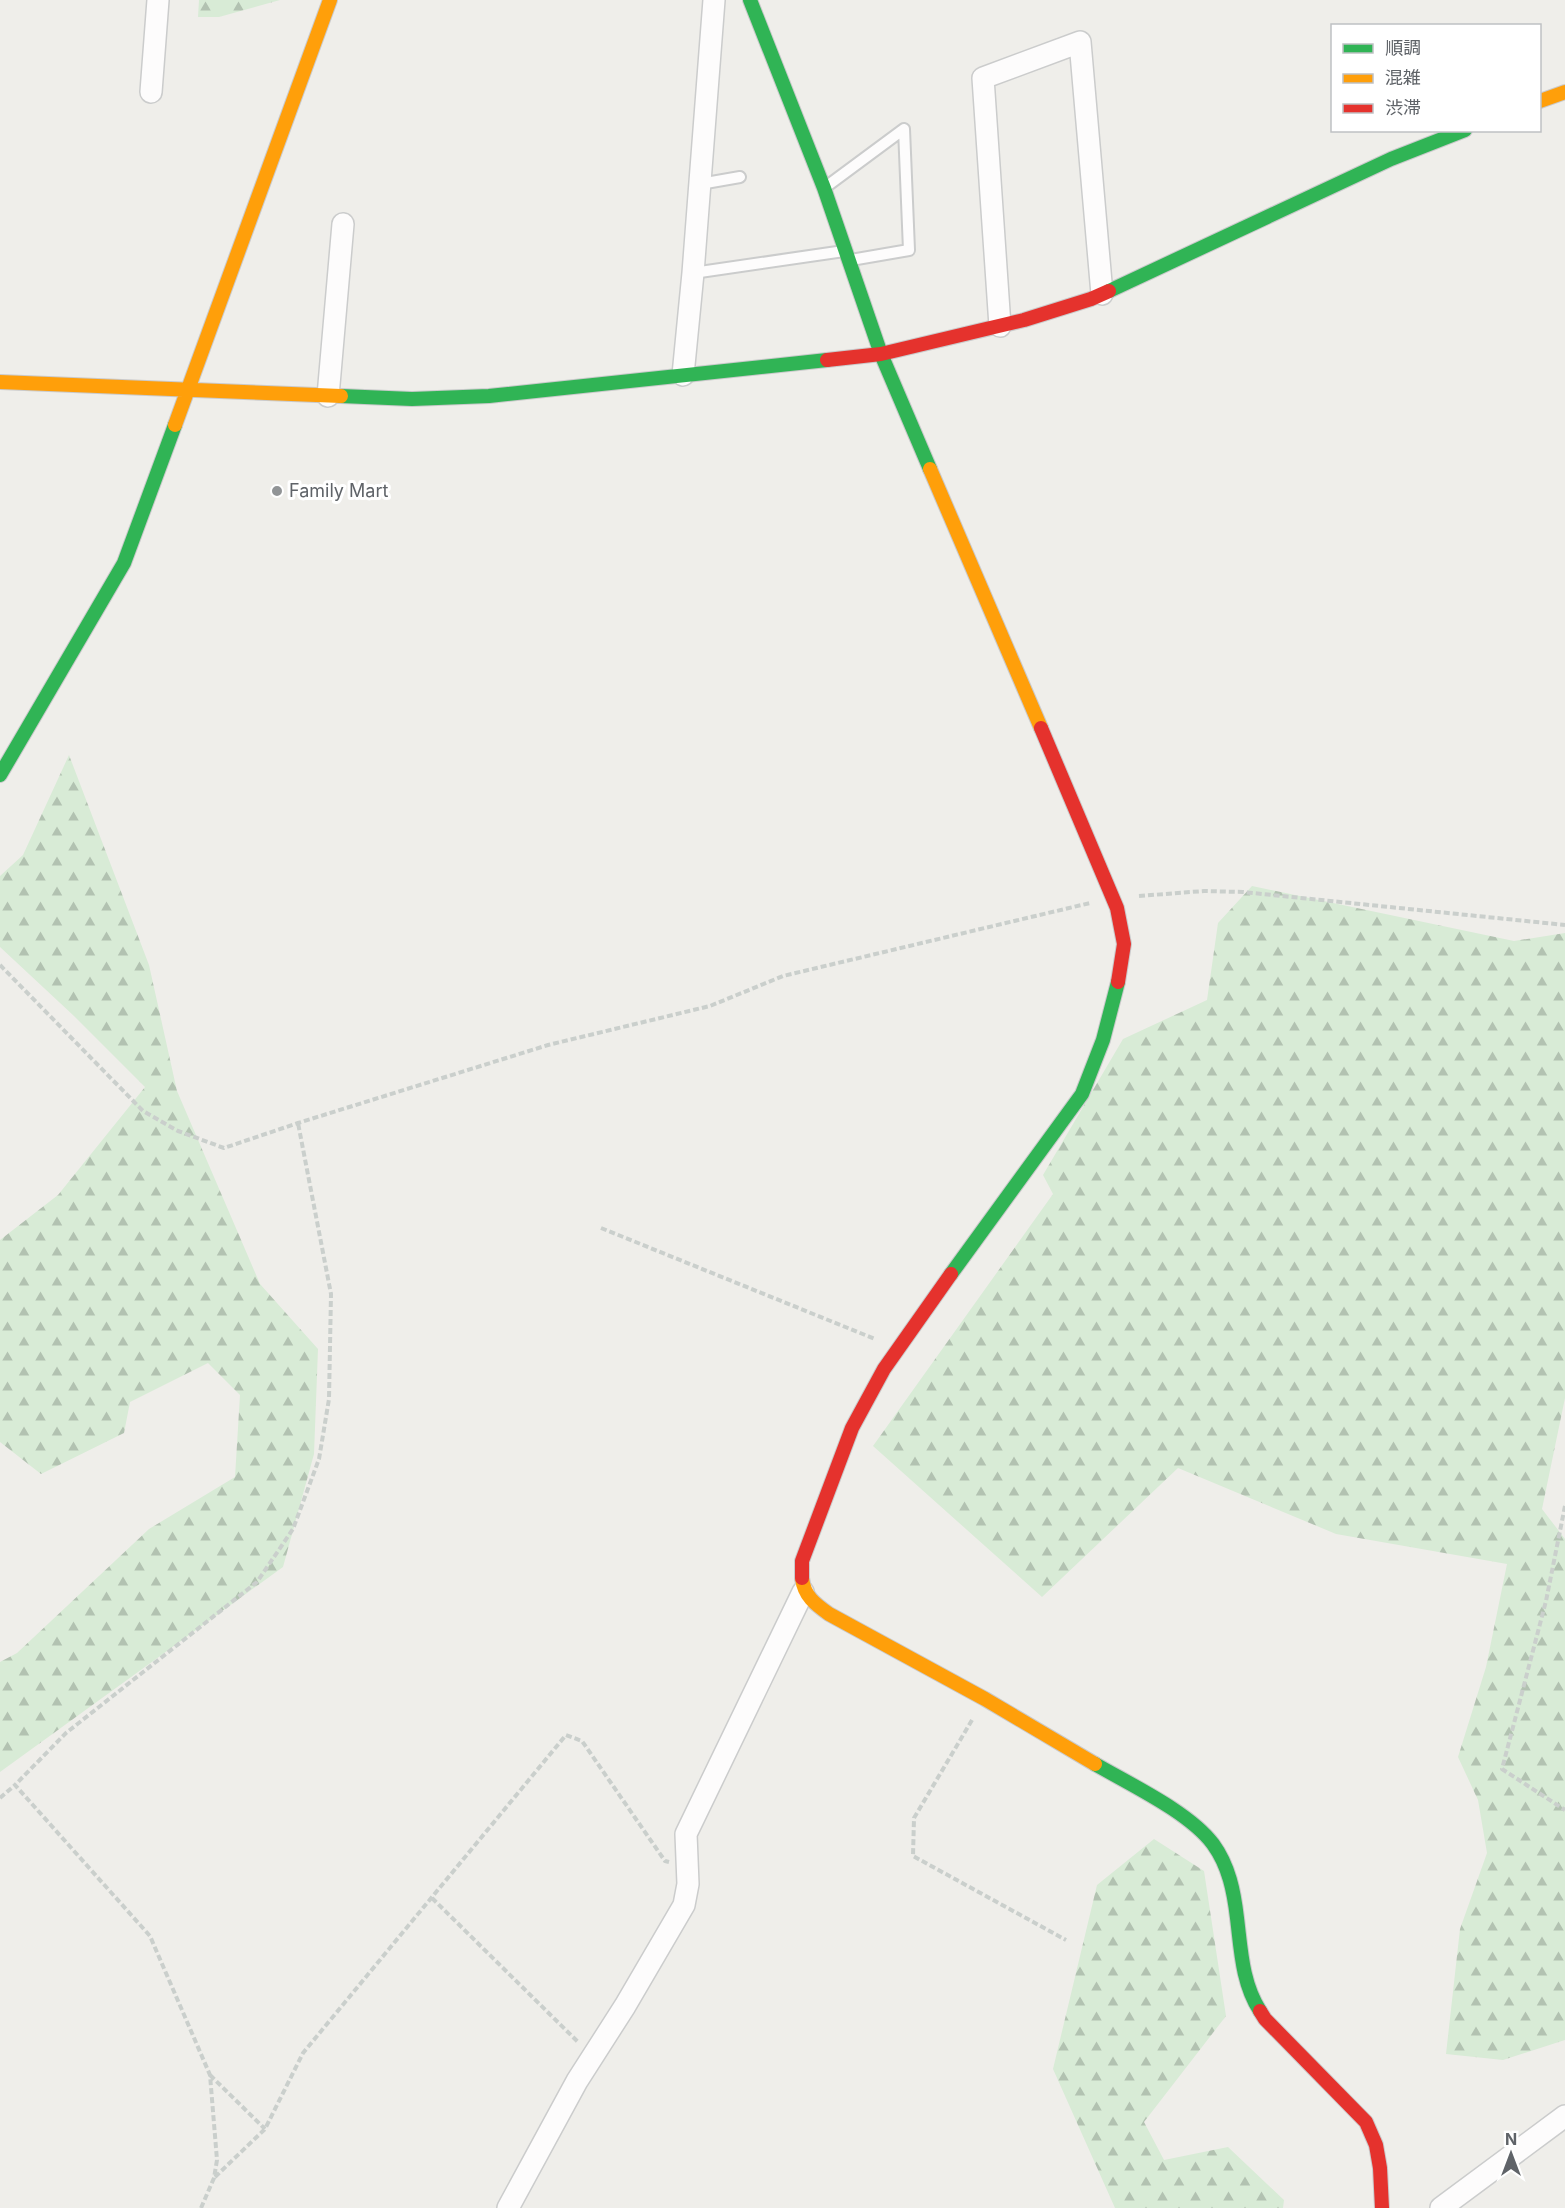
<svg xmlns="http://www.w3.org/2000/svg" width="1565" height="2208" font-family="Inter,'Noto Sans JP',sans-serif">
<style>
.forest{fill:url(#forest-firs)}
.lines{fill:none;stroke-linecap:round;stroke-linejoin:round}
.lane-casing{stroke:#cbcccc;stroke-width:14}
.street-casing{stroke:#cbcccc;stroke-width:24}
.fast-casing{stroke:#cacacb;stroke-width:16}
.slow-casing{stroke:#cacacb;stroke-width:16}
.jam-casing{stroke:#cacacb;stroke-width:16}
.path{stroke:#cacfcc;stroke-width:4;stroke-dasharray:6 3;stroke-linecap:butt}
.lane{stroke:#fdfcfc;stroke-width:10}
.street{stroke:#fdfcfc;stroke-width:21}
.fast{stroke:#30b455;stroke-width:14}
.slow{stroke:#ff9f0a;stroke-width:14}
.jam{stroke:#e5322d;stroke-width:14}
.poi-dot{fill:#919496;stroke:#fff;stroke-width:2}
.labels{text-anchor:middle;stroke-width:6;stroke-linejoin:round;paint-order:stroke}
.poi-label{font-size:18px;fill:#5f6368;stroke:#fff;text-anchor:start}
</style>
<defs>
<pattern id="forest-firs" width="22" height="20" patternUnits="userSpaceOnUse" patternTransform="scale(1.5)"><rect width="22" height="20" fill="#d8ebd6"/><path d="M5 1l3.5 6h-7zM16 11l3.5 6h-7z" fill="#b2c2b1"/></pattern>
</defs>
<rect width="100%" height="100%" fill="#efeeea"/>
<!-- forest -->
<path class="forest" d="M199,0H280L219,17H198Z
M69,755L149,965L177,1091L260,1284L318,1349L314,1454L283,1567L0,1772V1662L17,1653L149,1529L235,1477L240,1395L208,1363L130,1402L124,1433L41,1474L0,1442V1240L58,1195L145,1087L74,1016L0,947V876L23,855Z
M1252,886L1514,941L1565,933V1398L1542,1509L1565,1539V2040L1503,2060L1446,2054L1460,1929L1487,1853L1478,1800L1458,1757L1486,1667L1507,1564L1336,1534L1178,1468L1042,1597L873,1446L1053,1194L1043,1175L1123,1039L1207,1000L1218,923Z
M1154,1839L1204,1871L1226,2016L1144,2122L1164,2160L1228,2147L1284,2200L1283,2208H1115L1053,2069L1097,1885Z"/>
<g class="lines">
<!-- lane casing -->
<g class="lane-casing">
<path id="lane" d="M700,184L740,177
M827,186L904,129L909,250L851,260
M693,273L844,251"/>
</g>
<!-- street casing -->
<g class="street-casing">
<path id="street" d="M151,92L158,0
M1000,326L983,78L1080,42L1102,294
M683,375L693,273L714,0
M328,396L343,224
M508,2208L577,2081L625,2006L684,1905L688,1884L686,1834L803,1592
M1441,2208L1565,2116"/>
</g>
<!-- fast casing -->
<g class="fast-casing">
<path id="fast" d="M750,0L824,188L881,354L930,469
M1109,291L1391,159L1465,130
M341,396L412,399L489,396L827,360
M0,775L124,563L175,425
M951,1274L1082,1094L1103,1040L1118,982
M1095,1764C1131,1785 1189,1812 1213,1844C1229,1866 1234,1892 1237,1918C1241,1950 1242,1983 1260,2011"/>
</g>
<!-- slow casing -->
<g class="slow-casing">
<path id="slow" d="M1540,101L1565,92
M0,382L341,396
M175,425L330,0
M930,469L1041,728
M802,1578C804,1596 815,1604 829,1614L985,1699L1095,1764"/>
</g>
<!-- jam casing -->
<g class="jam-casing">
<path id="jam" d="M827,360L881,354L1024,320L1091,299L1109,291
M1041,728L1117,908L1124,944L1118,982
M802,1578V1561L852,1428L884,1369L951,1274
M1260,2011L1265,2019L1366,2122L1376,2145L1380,2168L1382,2208"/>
</g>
<!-- path -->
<path class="path" d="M1139,896L1204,891L1243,892L1565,925
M0,965L143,1111L178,1131L224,1148L298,1123L548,1045L710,1006L783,976L1090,903
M601,1228L875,1339
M1565,1506L1546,1601L1502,1769L1565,1810
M972,1720L914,1818L913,1856L1066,1940
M0,1798L15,1785
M432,1898L579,2043
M210,2075L265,2129
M215,2177L265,2129L303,2053L566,1735L582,1741L665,1861L669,1862
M201,2208L214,2178L217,2160L210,2075L150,1936L15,1785L66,1733L257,1582L293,1529L319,1459L329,1399L331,1294L298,1123"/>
<!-- lane -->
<use href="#lane" class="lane"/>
<!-- street -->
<use href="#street" class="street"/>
<!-- fast -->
<use href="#fast" class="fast"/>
<!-- slow -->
<use href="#slow" class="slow"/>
<!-- jam -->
<use href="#jam" class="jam"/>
</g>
<!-- markers -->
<circle class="poi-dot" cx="277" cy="491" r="6"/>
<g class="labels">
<!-- poi labels -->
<g class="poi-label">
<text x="289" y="497">Family Mart</text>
</g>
</g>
<!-- legend -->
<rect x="1331" y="24" width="210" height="108" fill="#ffffff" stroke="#bfc1c3" stroke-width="1.5"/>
<rect x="1343" y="44" width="30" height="9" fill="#30b455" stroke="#bfc1c3" stroke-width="1.5"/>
<text x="1385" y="54" font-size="18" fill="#5f6368">順調</text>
<rect x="1343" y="74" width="30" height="9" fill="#ff9f0a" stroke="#bfc1c3" stroke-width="1.5"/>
<text x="1385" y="84" font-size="18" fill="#5f6368">混雑</text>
<rect x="1343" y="104" width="30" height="9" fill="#e5322d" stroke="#bfc1c3" stroke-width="1.5"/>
<text x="1385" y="114" font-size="18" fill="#5f6368">渋滞</text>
<!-- north arrow -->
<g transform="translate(1511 2154)" stroke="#ffffff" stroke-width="4.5" paint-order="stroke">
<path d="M0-4.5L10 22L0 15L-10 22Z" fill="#5f6368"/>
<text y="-9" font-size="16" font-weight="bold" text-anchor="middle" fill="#5f6368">N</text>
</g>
</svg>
